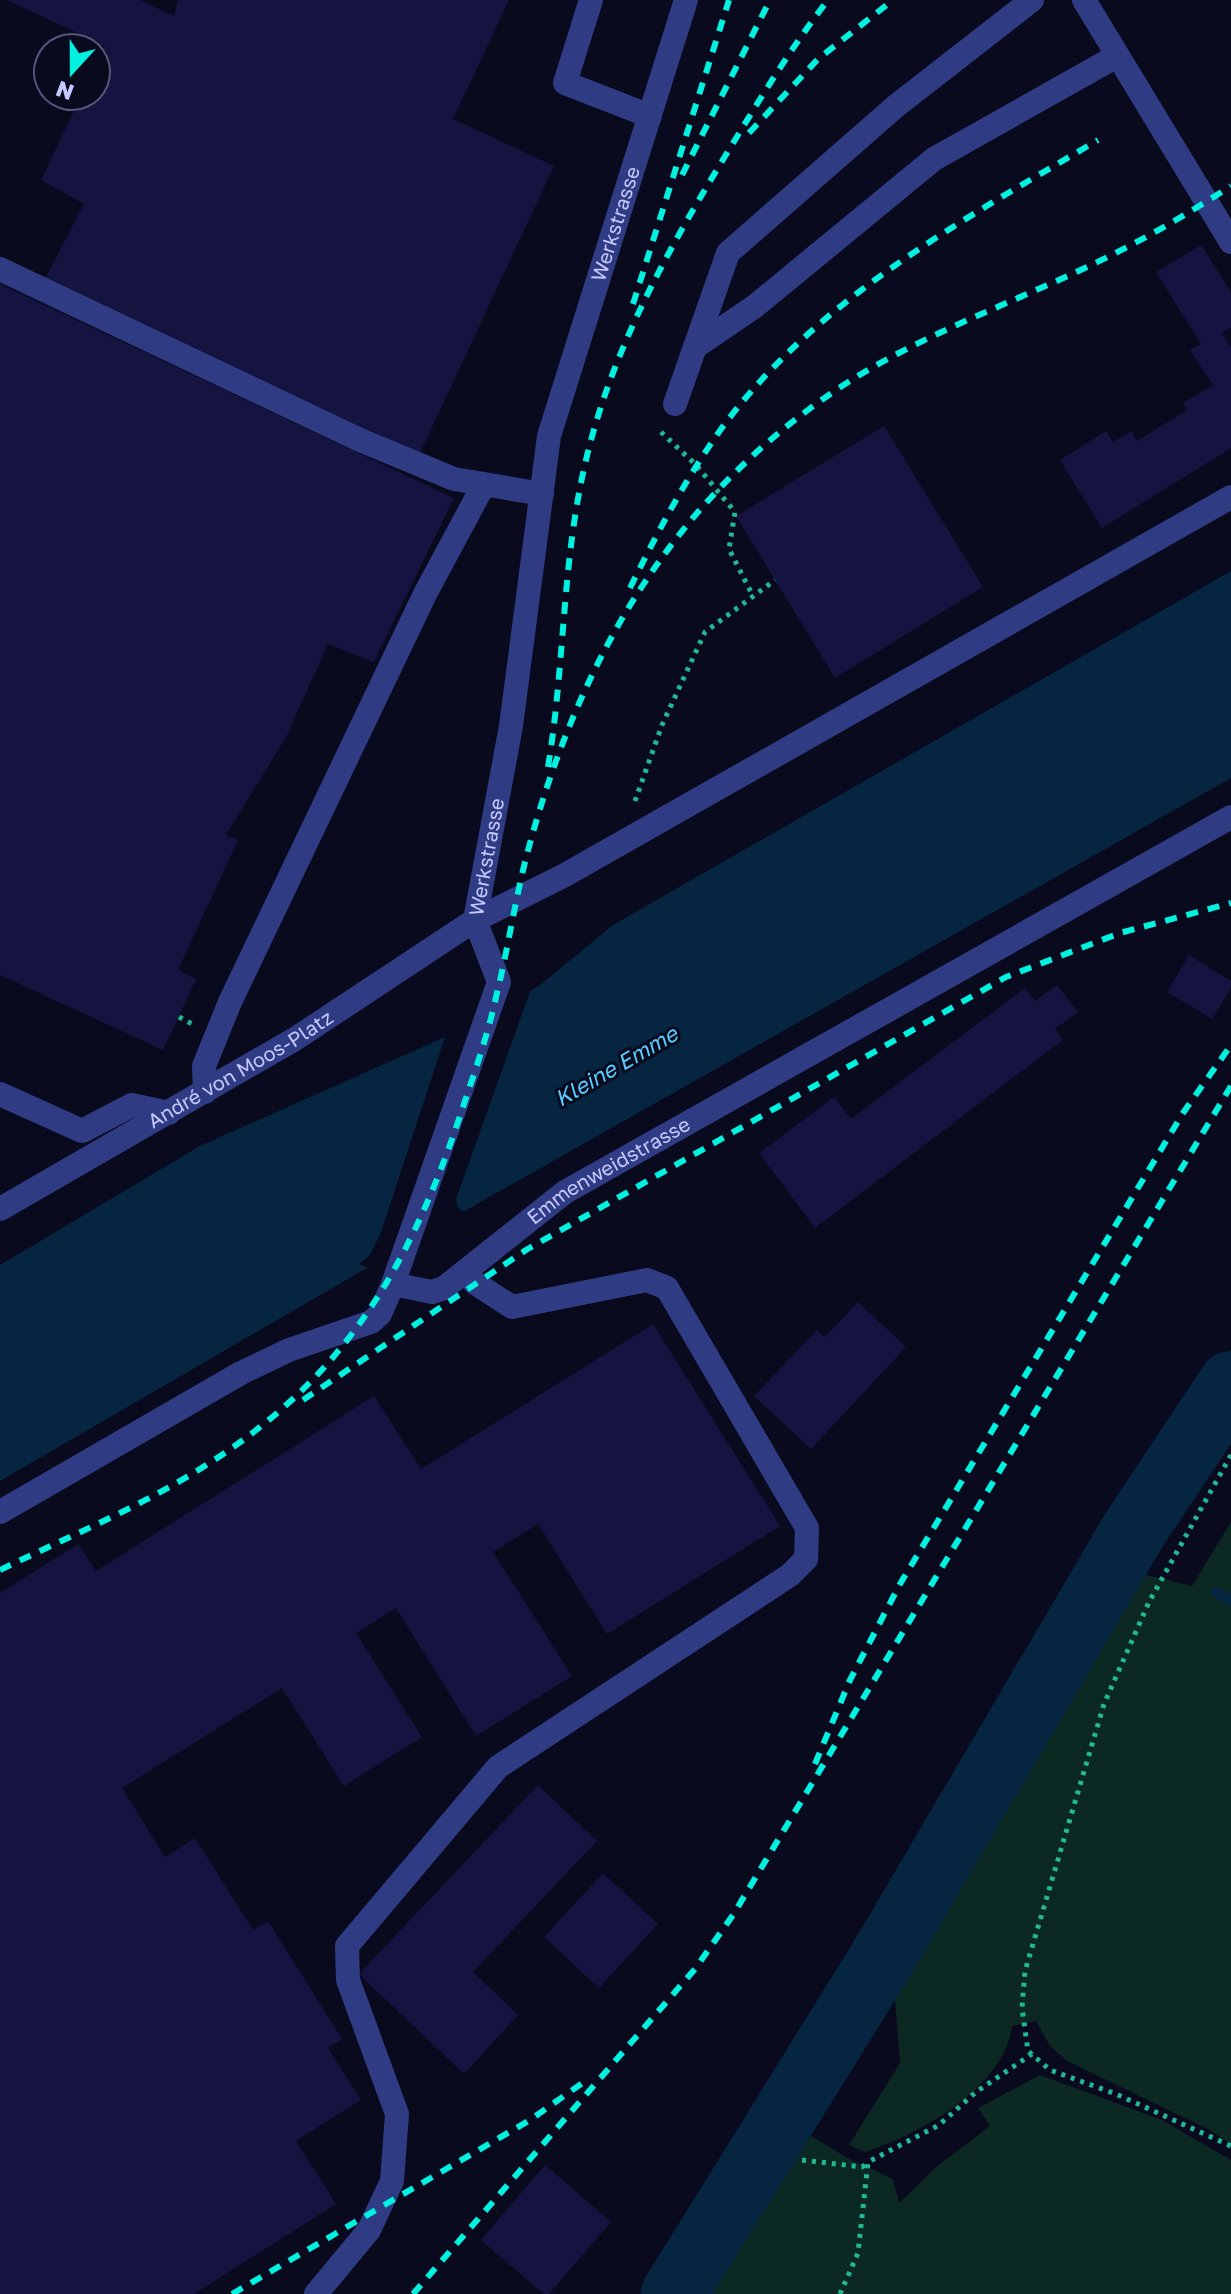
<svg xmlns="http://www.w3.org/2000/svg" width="1231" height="2294" font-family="'Golos Text',sans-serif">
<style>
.green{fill:#0c2822}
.water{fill:#062540}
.pier{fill:#090a1e}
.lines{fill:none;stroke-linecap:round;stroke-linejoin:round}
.stream{stroke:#062540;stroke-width:11}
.river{stroke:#062540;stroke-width:66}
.building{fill:#151440}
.path{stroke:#20b995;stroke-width:5;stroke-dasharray:4 6;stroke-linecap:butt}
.minor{stroke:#2f3b82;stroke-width:24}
.rail{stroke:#00f1df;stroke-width:6;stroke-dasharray:12 10;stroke-linecap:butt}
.labels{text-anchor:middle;stroke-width:6;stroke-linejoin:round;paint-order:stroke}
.street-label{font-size:20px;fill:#c6c9ff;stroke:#090a1e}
.water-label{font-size:22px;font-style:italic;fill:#54ceff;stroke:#090a1e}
</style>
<rect width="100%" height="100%" fill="#090a1e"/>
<!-- green -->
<path class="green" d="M1231,1522V2144L1208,2129L1067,2061L1050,2046L1036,2021L1012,2026C1005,2087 919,2135 865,2152L849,2145L900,2063L895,2000L1134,1572L1192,1586Z
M1040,2075L1162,2120L1231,2160V2294H710L777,2172L806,2133L851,2160L893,2179L899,2203L936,2167L990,2126L978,2108Z"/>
<!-- water -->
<path class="water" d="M1231,571V778L484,1200L0,1481V1265L200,1146L445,1037L539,986L613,925Z"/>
<!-- pier -->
<path class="pier" d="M532,986L456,1199L457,1207L467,1214L372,1269L359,1264L370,1255L380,1235L447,1031Z"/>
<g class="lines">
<!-- stream -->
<path class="stream" d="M1216,1592L1231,1601"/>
<!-- river -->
<path class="river" d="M674,2294L886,1952L1134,1530L1231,1384"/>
</g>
<!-- building -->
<path class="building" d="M7,0H140L174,16L178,0H509L453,119L554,166L418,457L44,281L84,204L41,180L81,96H96V65L105,46Z
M1201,245L1231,292V327L1222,333L1231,347V448L1102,528L1060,460L1106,431L1113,442L1132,431L1137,441L1187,410L1183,403L1213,385L1190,350L1201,344L1156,272Z
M0,284L454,498L374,662L328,644L286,737L226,835L238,840L178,970L196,979L163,1050L0,975Z
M884,426L983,587L835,678L736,516Z
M1189,955L1231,981V988L1212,1019L1167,992Z
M1057,985L1078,1012L1055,1029L1063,1040L815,1228L759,1153L834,1097L851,1119L1025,988L1035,1001Z
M858,1302L906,1347L811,1449L754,1396L817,1330L825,1337Z
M653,1324L780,1526L607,1634L538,1524L493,1552L572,1676L476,1736L396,1608L356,1633L422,1737L344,1786L282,1688L122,1788L165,1857L195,1838L253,1930L268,1921L342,2039L328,2048L361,2100L296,2141L336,2204L194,2294H0V1593L78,1544L96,1571L374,1396L421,1469Z
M538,1785L597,1841L473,1972L518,2015L464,2074L359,1974Z
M603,1873L658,1924L599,1988L544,1937Z
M545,2165L611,2222L549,2294H544L481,2240Z"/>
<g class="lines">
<!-- path -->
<path class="path" d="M661,432L696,465L735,512L729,549L753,596
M635,801L662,725L705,632L775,580
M179,1017L192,1024
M1231,1455L1149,1602L1104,1704L1025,1971L1022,2008L1028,2051L1050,2070L1116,2094L1231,2146
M802,2160L862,2167L868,2163
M840,2294L858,2253L868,2162L939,2125L976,2092L1032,2054"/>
<!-- minor -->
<g class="minor">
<path d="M591,0L565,83L650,116"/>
<path d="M1084,0L1231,242"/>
<path d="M0,269L360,440L454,479L542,494"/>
<path d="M695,347L754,307L934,159L1117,56"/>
<path d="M675,404L728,253L896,106L1032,0"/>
<path id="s1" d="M475,920L511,726L549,436L686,0"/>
<path d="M205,1092L204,1066L230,1002L425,594L483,486"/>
<path d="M0,1094L82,1131L132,1105L169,1113"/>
<path id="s2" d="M0,1209L295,1039L475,920L565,875L1231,497"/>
<path d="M393,1284L499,982L475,920"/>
<path id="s3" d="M0,1512L241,1373L289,1350L371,1322L380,1314L393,1284L432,1292L444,1288L565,1192L1231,817"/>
<path d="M316,2294L369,2230L392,2181L397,2114L348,1980L347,1946L498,1767L790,1575L806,1559L807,1528L667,1288L647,1280L512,1307L475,1283L465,1272"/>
</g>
<!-- rail -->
<path class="rail" d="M749,133L818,59L893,0
M682,175L770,0
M633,304L729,0
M630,588C658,531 687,476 724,425C820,297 963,220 1098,140
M548,767C564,671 562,573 582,478C606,361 663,258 724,158C757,104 789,50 828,0
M303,1400L526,1250L1006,977L1120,933L1231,903
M0,1570C70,1536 145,1505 211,1462C345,1376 409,1267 459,1119C472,1079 487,1039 496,997C507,953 514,907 525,862C552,756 596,648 661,559C721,475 806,401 897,354C973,314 1054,286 1129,246C1164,228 1198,207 1231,186
M815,1764L850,1680L900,1584L1183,1113L1231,1045
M232,2294L530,2120L588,2079
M413,2294L695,1969L733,1915L1231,1086"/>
</g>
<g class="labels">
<!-- street labels -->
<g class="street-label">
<text dy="7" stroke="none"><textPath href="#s1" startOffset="712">Werkstrasse</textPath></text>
<text dy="7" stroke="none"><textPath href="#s1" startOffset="64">Werkstrasse</textPath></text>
<text dy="7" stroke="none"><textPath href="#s2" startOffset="278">André von Moos-Platz</textPath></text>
<text dy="7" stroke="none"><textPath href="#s3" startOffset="718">Emmenweidstrasse</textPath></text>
</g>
<!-- water labels -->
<g class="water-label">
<text transform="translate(616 1066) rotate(-30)" y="8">Kleine Emme</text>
</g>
</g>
<!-- north arrow -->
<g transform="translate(72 72) rotate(201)"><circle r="38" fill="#090a1e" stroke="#555678" stroke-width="2"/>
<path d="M0-6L14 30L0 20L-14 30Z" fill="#00f1df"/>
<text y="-12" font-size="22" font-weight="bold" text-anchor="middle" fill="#c6c9ff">N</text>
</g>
</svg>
